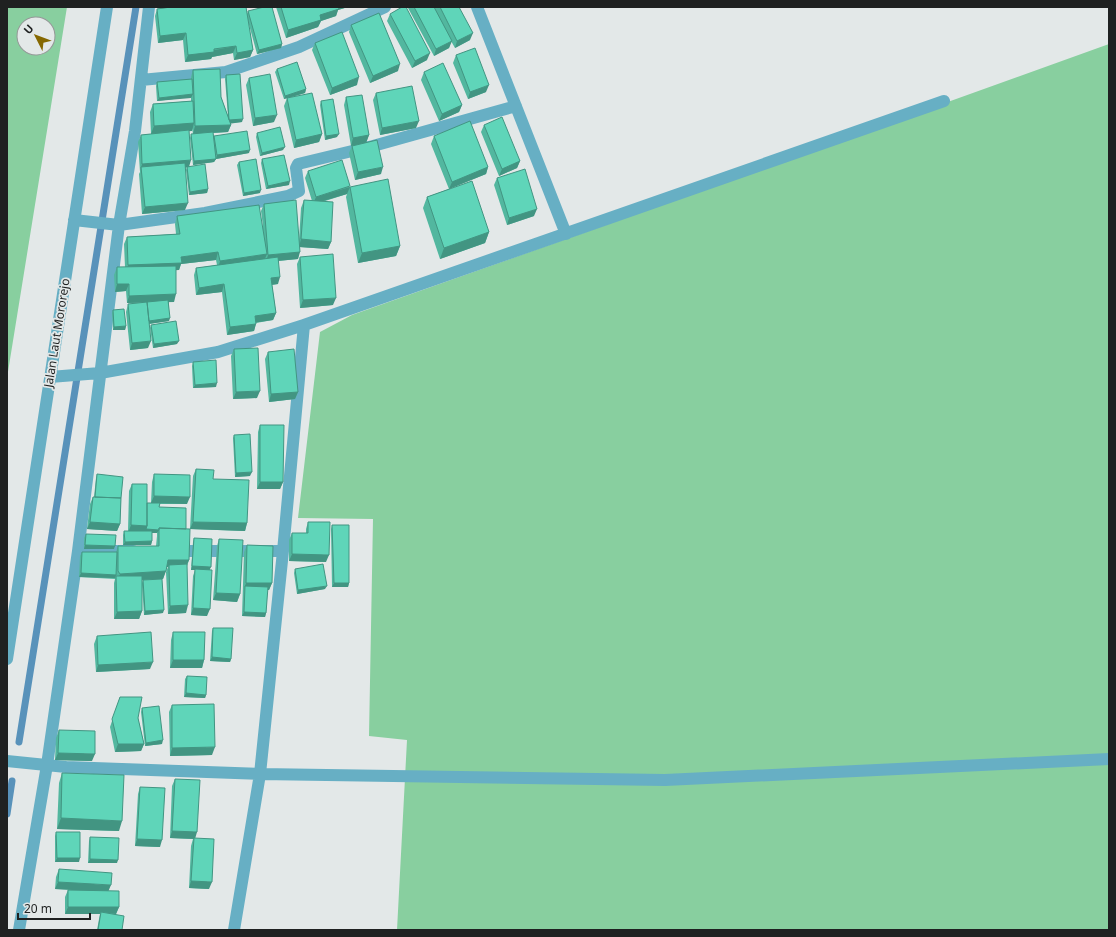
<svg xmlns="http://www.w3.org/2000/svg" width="1116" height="937" font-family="'Noto Sans',sans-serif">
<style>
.green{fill:#88cf9f;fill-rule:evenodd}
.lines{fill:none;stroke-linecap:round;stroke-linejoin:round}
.stream{stroke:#5892ba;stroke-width:7}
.minor{stroke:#67afc4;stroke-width:12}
.wall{fill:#52b79f}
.shaded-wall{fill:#429582}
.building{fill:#5fd5b9;stroke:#429582}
.labels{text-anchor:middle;stroke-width:3.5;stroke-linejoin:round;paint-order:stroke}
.street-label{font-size:12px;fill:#1f2121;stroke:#e3e8e8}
</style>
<rect width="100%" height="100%" fill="#e3e8e8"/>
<!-- green -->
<path class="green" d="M7,7H67L7,378ZM24,24H48V48H24Z
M1109,44V930H397L407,740L369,736L373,519L298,518L320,332L352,315L614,222Z"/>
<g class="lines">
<!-- stream -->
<path class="stream" d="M19,742L136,7
M7,814L12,781"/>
<!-- minor -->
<path class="minor" d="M477,7L566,234
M141,80L226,72L299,47L385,7
M74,220L119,225L205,213L288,196L299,191L296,168L298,164L373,146L516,106
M50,377L100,373L218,352L304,325L944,101
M78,551H133
M173,551H283
M7,659L107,7
M7,761L66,767L260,774L665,780L1109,759
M19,930L47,765L78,551L119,225L135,131L149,7
M234,930L260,774L283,551L304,325"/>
</g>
<!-- wall -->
<path class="wall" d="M159,7H246L247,14L248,11L282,44L281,48L257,54L248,21L253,50L250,57L234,60L233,53L212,57L211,59L185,62L183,40L158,43L155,16L157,9L159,8Z
M276,7H348L338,10L336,16L321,21L318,27L286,38Z
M409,7H459L470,40L455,48L451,41L449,48L434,56L408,8Z
M390,14L427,60L412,68L387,21Z
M351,25L398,71L370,83L349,32Z
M315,43L357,85L330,95L312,50Z
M456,55L486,92L468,99L453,63Z
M277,69L306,89L305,93L289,98L322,134L319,142L294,148L284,106L287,98L284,99L275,72Z
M193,70L221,97L228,116L225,79L226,75L242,122L230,123L231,125L228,132L213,133L214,138V136L249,153L216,159L214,162L193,165L190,138L191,134L206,133L193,134L192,128V131H189V166L208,189L207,193L189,195L186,170L187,167L185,168V210L142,214L139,174L140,172L138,142L141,135L151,134L150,112L153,104L191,101V97L157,101L156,86L157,82L191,79V77Z
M424,72L462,105L459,112L439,121L421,80Z
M249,78L274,122L253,126L246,85Z
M376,93L416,128L380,135L373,100Z
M346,97L369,135L366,143L351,146L344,105Z
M321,101L337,137L325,140L320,105Z
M484,125L520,161L517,168L499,176L481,132Z
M257,133L283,150L260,156L256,137Z
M434,136L488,167L486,174L449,189L489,232L485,243L440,259L423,208L427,197L449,189L431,144Z
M352,146L381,174L355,180L349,153Z
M262,159L289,185L266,189L261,163Z
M239,162L260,193L243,196L237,165Z
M308,171L350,187L400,246L396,256L358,263L346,197L347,194L322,202L331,242L328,249L300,247L298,259L278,261V284L272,285L276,313L273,320L256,323L254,331L227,335L222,292L196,295L194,275L196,268L217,265L216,260L181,264L179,270H176L174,302H169V321L149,324L148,348L130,350L126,312L128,304L146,302L127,303L126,291L115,292L114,275L117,267H125L124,244L127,237L176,234L175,224L177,216L263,226L261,211L264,204L299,240L301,208L304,200L312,201L305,178Z
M497,178L534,216L507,225L494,185Z
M300,257L333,305L300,308L297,264Z
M113,310L126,326L125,330H113L112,313Z
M151,325L177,344L153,348L150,328Z
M234,349L257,398L233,399L231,356Z
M268,352L298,392L295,399L269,402L265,359Z
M193,362L216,387L193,388L192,366Z
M260,425L283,482L280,489H257L258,432Z
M234,435L250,476L235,477L233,438Z
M196,469L213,479L247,523L245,531L190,529L193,476Z
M97,474L121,498L120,524L117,531L87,529L90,504L93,497H94L96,478Z
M154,474L187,504H160L159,507L186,529L189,560L187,566L186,613L168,614L166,572L168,567H167L163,579L142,580V583L143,580L163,613L144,615L142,585V611L139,619H114V583L115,579L79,577L80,556L82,552H116L118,546H156L157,536V533H152V541L151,545H123V535L124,531H128L129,491L132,484L147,503H151L152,482Z
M308,522L326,562L289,561V540L292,533H306V529Z
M332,525L349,583L348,587H332L331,529Z
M86,534L114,549H84V538Z
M194,538L210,570L207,616L191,615L193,576L195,570H191L193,542Z
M219,539L240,594L237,602L213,600L217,546Z
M247,545L272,583L269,590H267L266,613L265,617L242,616L244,552Z
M295,569L325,589L297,594L294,573Z
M213,628L231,659L230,662L210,661L212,631Z
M173,632L204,660L202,668H170L171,640Z
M97,636L150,669L96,672L94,644Z
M187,676L206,695L205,698L184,697L185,679Z
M120,697L138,718L144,744L141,751L115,752L110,727Z
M172,705L212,755L170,756L169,712Z
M142,708L162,744L145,746L141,712Z
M59,730L92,761L55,760L56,738Z
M62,773L119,831L57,829L59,783Z
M175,779L195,838L209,889L189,888L191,846L193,839L170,838L172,786Z
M140,787L160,847L135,846L138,794Z
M56,832L79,862H55V836Z
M90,837L117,863H88L89,841Z
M59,869L109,891L119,907L116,914L122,930H97L99,919L100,914H65V897L68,890H77L55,889L56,877Z"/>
<!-- shaded-wall -->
<path class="shaded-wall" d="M337,7H348L338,10L336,16L321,21L318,27L286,38L288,30Z
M186,33L183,40L158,43L160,36Z
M473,33L470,40L455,48L457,41Z
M452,41L449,48L434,56L436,49Z
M282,44L281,48L257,54L259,50Z
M236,46L233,53L212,57L211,59L185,62L188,55Z
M253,50L250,57L234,60L237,53Z
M430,53L427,60L412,68L415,61Z
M400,64L398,71L370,83L373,76Z
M359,77L357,85L330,95L332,88Z
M489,85L486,92L468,99L470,92Z
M306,89L305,93L284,99L285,96Z
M193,94L191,98L157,101L159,98Z
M462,105L459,112L439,121L442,114Z
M277,115L274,122L253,126L255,118Z
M243,119L242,122L228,124L229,120Z
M419,121L416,128L380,135L382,128Z
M194,123L192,131L151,134L154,126Z
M231,125L228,132L193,134L195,126Z
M322,134L319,142L294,148L296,140Z
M339,134L337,137L325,140L326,136Z
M369,135L366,143L351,146L353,138Z
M285,147L283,150L260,156L262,153Z
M250,150L249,153L216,159L217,155Z
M216,159L214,162L193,165L194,161Z
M191,160L189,167L142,171L141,167L140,172L142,164Z
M520,161L517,168L499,176L502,169Z
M383,167L381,174L355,180L358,172Z
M488,167L486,174L449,189L452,182Z
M290,181L289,185L266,189L268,186Z
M350,187L347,194L313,204L316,197Z
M208,189L207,193L189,195L190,192Z
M261,190L260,193L243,196L244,193Z
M188,203L185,210L142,214L145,207Z
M537,209L534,216L507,225L509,218Z
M489,232L485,243L440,259L444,248Z
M301,239L331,242L328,249L299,247Z
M400,246L396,256L358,263L362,253Z
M218,252L216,260L181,264L179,270L126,273L128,265L181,257Z
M300,252L298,259L266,262L268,255Z
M267,254L264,261L218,268L220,261Z
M280,277L278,284L269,285L271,278Z
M117,284H129L126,291L115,292Z
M224,284L222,292L196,295L199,288Z
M176,294L174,302L127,303L129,296Z
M336,298L333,305L300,308L303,300Z
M276,313L273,320L253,323L255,316Z
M170,318L169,321L148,324L149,321Z
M256,324L254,331L227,335L230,327Z
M126,326L125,330H113L114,327Z
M151,341L148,348L130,350L132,343Z
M179,341L177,344L153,348L154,344Z
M217,383L216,387L193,388L195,385Z
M260,391L257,398L233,399L236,392Z
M298,392L295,399L269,402L271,394Z
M252,472L250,476L235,477L236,473Z
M260,482H283L280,489H257Z
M154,496L190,497L187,504L151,503Z
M90,522L120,524L117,531L87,529Z
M193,522L247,523L245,531L190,529Z
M131,525L147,526L159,530L157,533H128Z
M152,541L151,545H123L125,542Z
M85,545L115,546L114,549H84Z
M292,554L329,555L326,562L289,561Z
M168,560H189L186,567L169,565L168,567H165Z
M192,566L211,567L209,571L195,569V570H191Z
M166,571L163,579L117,581L120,574Z
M81,573L116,575L115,578L79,577Z
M246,583H272L269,590H245V586Z
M334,583H349L348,587H332Z
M327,586L325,589L297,594L298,590Z
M216,593L240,594L237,602L213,600Z
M188,605L186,613L168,614L170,606Z
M193,608L210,609L207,616L191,615Z
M164,610L163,613L144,615L145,611Z
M142,611L139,619H114L117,612Z
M244,612L266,613L265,617L242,616Z
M212,657L231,659L230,662L210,661Z
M173,660H204L202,668H170Z
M153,662L150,669L96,672L98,665Z
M186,693L206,695L205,698L184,697Z
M163,740L162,744L145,746L146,743Z
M118,744H144L141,751L115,752Z
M215,747L212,755L170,756L172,748Z
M58,753L95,754L92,761L55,760Z
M61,818L122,821L119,831L57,829Z
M172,831L197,832L195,839L170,838Z
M137,839L162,840L160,847L135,846Z
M57,858H80L79,862H55Z
M90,859L118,860L117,863H88Z
M191,881L212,882L209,889L189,888Z
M58,882L111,885L108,892L55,889Z
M68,907H119L116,914L101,912L100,914H65Z"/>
<!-- building -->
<path class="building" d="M161,7H171L161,8Z
M171,7H246L253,50L237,53L236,46L214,49V52L188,55L186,33L160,36L157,9Z
M264,7H272L282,44L259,50L248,11Z
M281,7H338L339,9L320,15L321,20L288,30Z
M402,7H406L430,53L415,61L390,14Z
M414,7H434L452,41L436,49Z
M440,7H459L473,33L457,41Z
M379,13L400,64L373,76L351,25Z
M342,32L359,77L332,88L315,43Z
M475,48L489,85L470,92L456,55Z
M297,62L306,89L285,96L277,69Z
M443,63L462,105L442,114L424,72Z
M220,69L221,97L231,125L195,126L193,70Z
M240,74L243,119L229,120L226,75Z
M270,74L277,115L255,118L249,78Z
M192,79L193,94L159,98L157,82Z
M412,86L419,121L382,128L376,93Z
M312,93L322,134L296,140L287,98Z
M362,95L369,135L353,138L346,97Z
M333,99L339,134L326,136L321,101Z
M193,101L194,123L154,126L153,104Z
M502,117L520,161L502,169L484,125Z
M470,121L488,167L452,182L434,136Z
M280,127L285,147L262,153L257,133Z
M189,130L191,160L142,164L141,135Z
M247,131L250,150L217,155L214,136Z
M213,132L216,159L194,161L191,134Z
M377,140L383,167L358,172L352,146Z
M284,155L290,181L268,186L262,159Z
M256,159L261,190L244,193L239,162Z
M342,160L350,186L316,197L308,171Z
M185,163L188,203L145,207L141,167Z
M205,164L208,189L190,192L187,167Z
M525,169L537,209L509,218L497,178Z
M388,179L400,246L362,253L350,187Z
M472,181L489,232L444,248L427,197Z
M296,200L300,252L268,255L264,204Z
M304,200L333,202L331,242L301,239Z
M259,205L267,254L220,261L218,252L181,257L182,263L128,265L127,237L180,234L177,216Z
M333,254L336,298L303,300L300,257Z
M278,257L280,277L271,278L276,313L255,316L256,324L230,327L224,284L199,288L196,268Z
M176,266V294L129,296V284H117V267Z
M168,300L170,318L149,321L147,302Z
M147,302L151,341L132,343L128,304Z
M124,309L126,326L114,327L113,310Z
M176,321L179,341L154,344L151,325Z
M258,348L260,391L236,392L234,349Z
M294,349L298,392L271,394L268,352Z
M216,360L217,383L195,385L193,362Z
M260,425H284L283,482H260Z
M250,434L252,472L236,473L234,435Z
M196,469L214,470L213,479L249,480L247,523L193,522Z
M97,474L123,477L121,498L95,497Z
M154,474L190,475V497L154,496Z
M132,484H147V526L131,525Z
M93,497L121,498L120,524L90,522Z
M147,503H160L159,507L186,508V529L159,528V530L146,529L147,526Z
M308,522H330L329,555L292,554V533H308Z
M332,525H349V583H334Z
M159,528L190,529L189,560H168L166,571L120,574L118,571V546H159Z
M124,531H152V541L125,542Z
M86,534L116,535L115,546L85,545Z
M194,538L212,539L211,567L192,566Z
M219,539L243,540L240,594L216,593Z
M247,545L273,546L272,583H246Z
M82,552H117L116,575L81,573Z
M187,564L188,605L170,606L169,565Z
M323,564L327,586L298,590L295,569Z
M195,569L212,570L210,609L193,608Z
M116,576H142V611L117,612Z
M162,579L164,610L145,611L143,580Z
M245,586L268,587L266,613L244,612Z
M213,628H233L231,659L212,657Z
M151,632L153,662L98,665L97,636Z
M173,632H205L204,660H173Z
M187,676L207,677L206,695L186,693Z
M120,697H142L138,718L144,744H118L112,719Z
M214,704L215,747L172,748V705Z
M159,706L163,740L146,743L142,708Z
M59,730L95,731V754L58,753Z
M62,773L124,775L122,821L61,818Z
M175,779L200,780L197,832L172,831Z
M140,787L165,788L162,840L137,839Z
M56,832H80V858H57Z
M90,837L119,838L118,860L90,859Z
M194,838L214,839L212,882L191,881Z
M59,869L112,873L111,885L58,882Z
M68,890L119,891V907H68Z
M101,912L124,916L122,930H98Z"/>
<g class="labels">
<!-- street labels -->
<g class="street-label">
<text transform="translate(57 333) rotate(-81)" y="4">Jalan Laut Mororejo</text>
</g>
</g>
<!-- border -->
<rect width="1116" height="937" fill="none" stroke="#1f2121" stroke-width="16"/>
<!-- north arrow -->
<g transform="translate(36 36) rotate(312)"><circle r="19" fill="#e3e8e8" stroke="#959898"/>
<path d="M0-3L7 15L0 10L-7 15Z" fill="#856801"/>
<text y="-6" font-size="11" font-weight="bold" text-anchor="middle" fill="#1f2121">U</text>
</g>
<!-- scale -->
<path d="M18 913v6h72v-6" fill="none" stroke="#1f2121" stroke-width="2"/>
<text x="24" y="913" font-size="12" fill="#1f2121" stroke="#e3e8e8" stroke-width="3" paint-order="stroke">20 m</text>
</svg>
